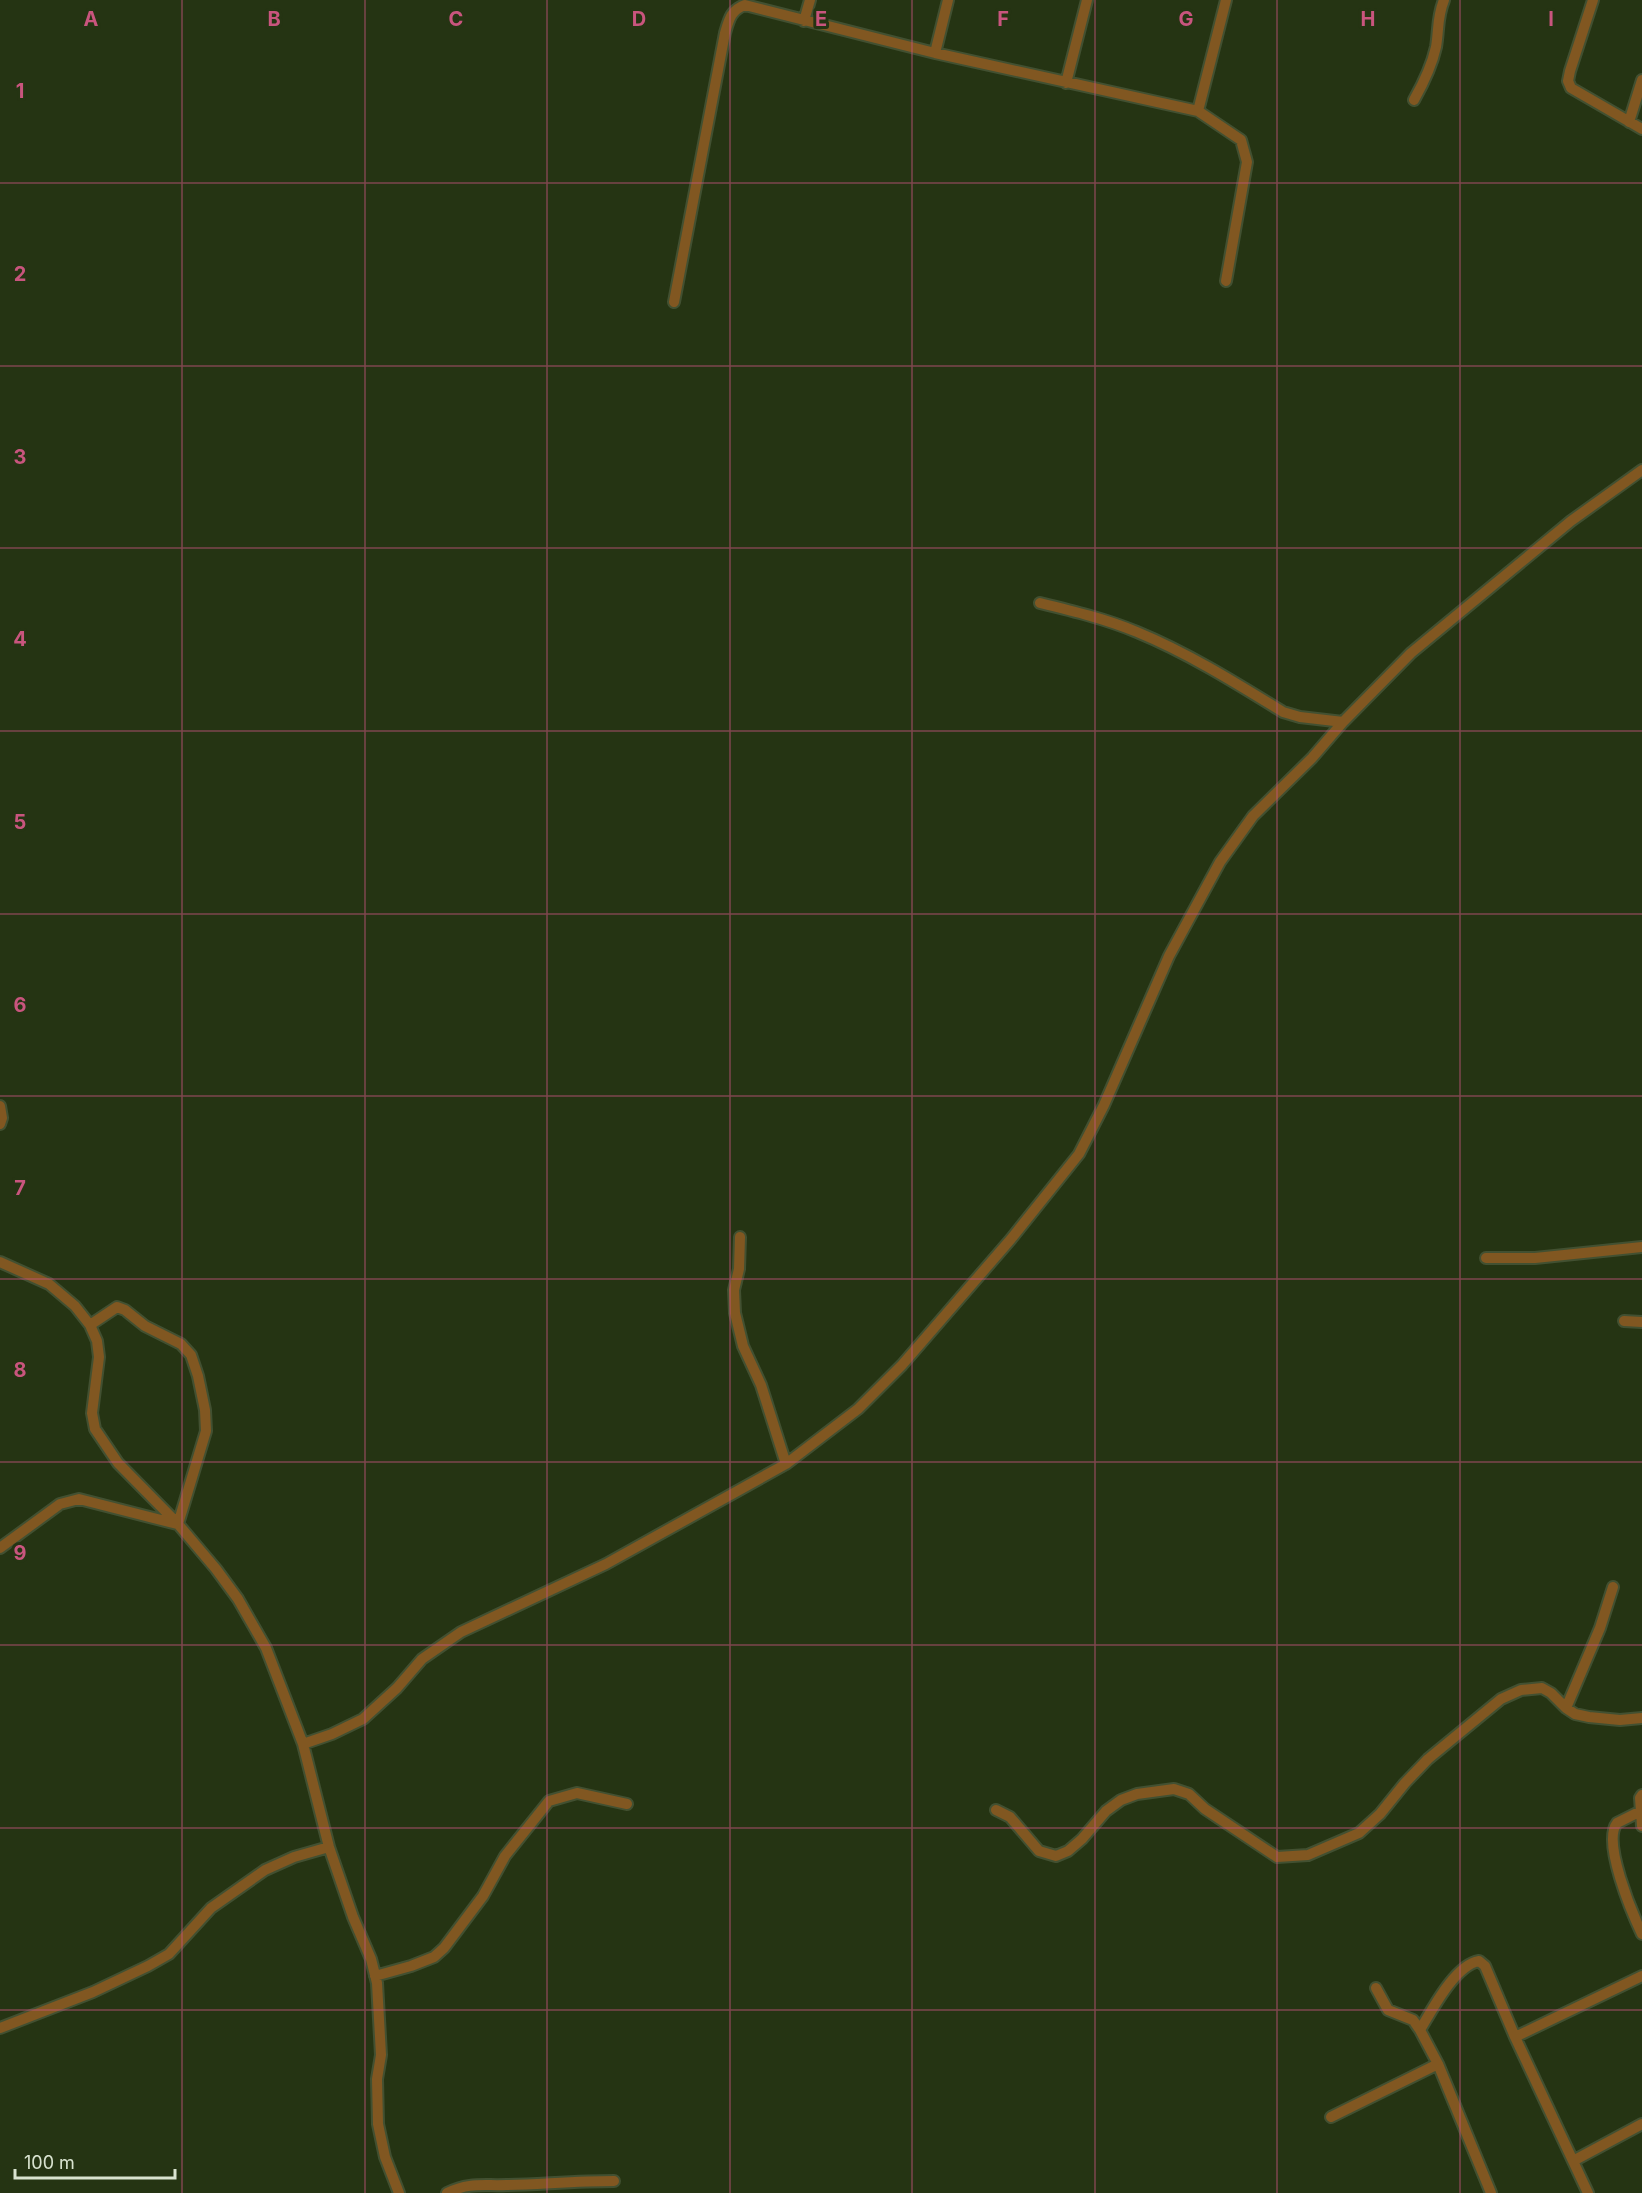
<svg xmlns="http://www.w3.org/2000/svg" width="1642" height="2193" font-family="Inter,sans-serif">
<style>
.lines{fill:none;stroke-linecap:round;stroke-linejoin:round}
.street-casing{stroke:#425031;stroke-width:14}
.street{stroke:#815721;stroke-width:10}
.grid{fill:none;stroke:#c9557e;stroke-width:1.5;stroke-opacity:0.55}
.grid-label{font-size:20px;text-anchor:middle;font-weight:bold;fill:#c9557e;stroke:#253413;stroke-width:6;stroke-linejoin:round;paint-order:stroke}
</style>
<rect width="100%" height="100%" fill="#253413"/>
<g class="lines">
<!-- street casing -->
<g class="street-casing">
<path id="street" d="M1593,0L1570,71L1568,81L1571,88L1642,129
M804,21L810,0
M935,53L948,0
M1066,83L1087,0
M1414,100C1423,84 1432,65 1436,47C1439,29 1437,17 1444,0
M1198,111L1241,140L1247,162L1226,281
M1629,122L1642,80
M674,302L725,33C729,19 731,10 745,5L935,53L1198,111L1226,0
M1040,603C1073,611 1106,619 1137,632C1188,653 1236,683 1283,712L1300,717L1343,722
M0,1106L2,1118L0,1124
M740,1237L739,1269L734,1290L735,1313L743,1346L761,1385L786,1464
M1486,1258H1535L1642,1247
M0,1262L49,1284L75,1306L90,1325L97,1341L99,1357L92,1413L95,1429L118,1463L178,1524L216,1569L238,1599L266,1648L303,1744L332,1734L363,1719L397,1688L422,1659L461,1632L606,1564L786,1464L858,1409L902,1365L1011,1239L1079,1154L1104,1105L1169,956L1220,862L1253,816L1312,758L1343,722L1411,653L1571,521L1642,470
M1624,1321L1642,1322
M90,1325L117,1307L125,1310L145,1326L181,1344L191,1355L198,1376L205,1410L206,1431L178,1524
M0,1548L60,1504L79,1499L177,1524
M1566,1708L1600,1628L1613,1587
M303,1744L329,1847L353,1917L371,1959L377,1983L381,2055L377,2079L378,2124L385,2157L399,2193
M1642,1795L1640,1798L1642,1826
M996,1810L1010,1817L1039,1851L1056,1856L1068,1851L1082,1839L1106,1811L1121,1800L1137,1794L1174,1789L1189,1794L1205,1809L1277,1857L1308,1855L1359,1833L1380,1814L1405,1783L1428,1759L1501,1699L1521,1690L1542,1688L1551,1693L1566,1708L1575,1714L1589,1717L1620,1720L1642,1718
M1641,1811L1617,1823C1602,1842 1632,1913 1642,1934
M375,1976L411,1966L434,1957L444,1948L483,1896L505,1856L549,1801L577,1793L627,1804
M1376,1988L1388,2010L1413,2020L1420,2030L1438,2064L1491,2193
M0,2028L93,1992L148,1966L169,1954L211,1908L265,1870L294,1857L329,1847
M1420,2030C1432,2010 1455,1965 1479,1961L1485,1966L1515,2037L1588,2193
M1515,2037L1642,1976
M1331,2117L1438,2064
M1573,2161L1642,2124
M447,2193C470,2182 483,2186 507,2185C543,2184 578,2181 614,2181"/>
</g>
<!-- street -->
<use href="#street" class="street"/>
</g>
<!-- grid -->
<path class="grid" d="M182,0V2193M365,0V2193M547,0V2193M730,0V2193M912,0V2193M1095,0V2193M1277,0V2193M1460,0V2193M0,183H1642M0,366H1642M0,548H1642M0,731H1642M0,914H1642M0,1096H1642M0,1279H1642M0,1462H1642M0,1645H1642M0,1828H1642M0,2010H1642"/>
<g class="grid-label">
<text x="91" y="26">A</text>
<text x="274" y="26">B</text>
<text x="456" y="26">C</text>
<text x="639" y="26">D</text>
<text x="821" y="26">E</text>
<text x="1003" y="26">F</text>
<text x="1186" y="26">G</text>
<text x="1368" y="26">H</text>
<text x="1551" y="26">I</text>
<text x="20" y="98">1</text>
<text x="20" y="281">2</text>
<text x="20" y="464">3</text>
<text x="20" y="646">4</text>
<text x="20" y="829">5</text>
<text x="20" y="1012">6</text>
<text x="20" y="1195">7</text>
<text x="20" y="1377">8</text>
<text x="20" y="1560">9</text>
</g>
<!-- scale -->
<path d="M15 2169v9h160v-9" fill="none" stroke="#d9e3d0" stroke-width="3"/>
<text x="24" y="2169" font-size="18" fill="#d9e3d0" stroke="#253413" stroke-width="4.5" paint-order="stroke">100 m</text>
</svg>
